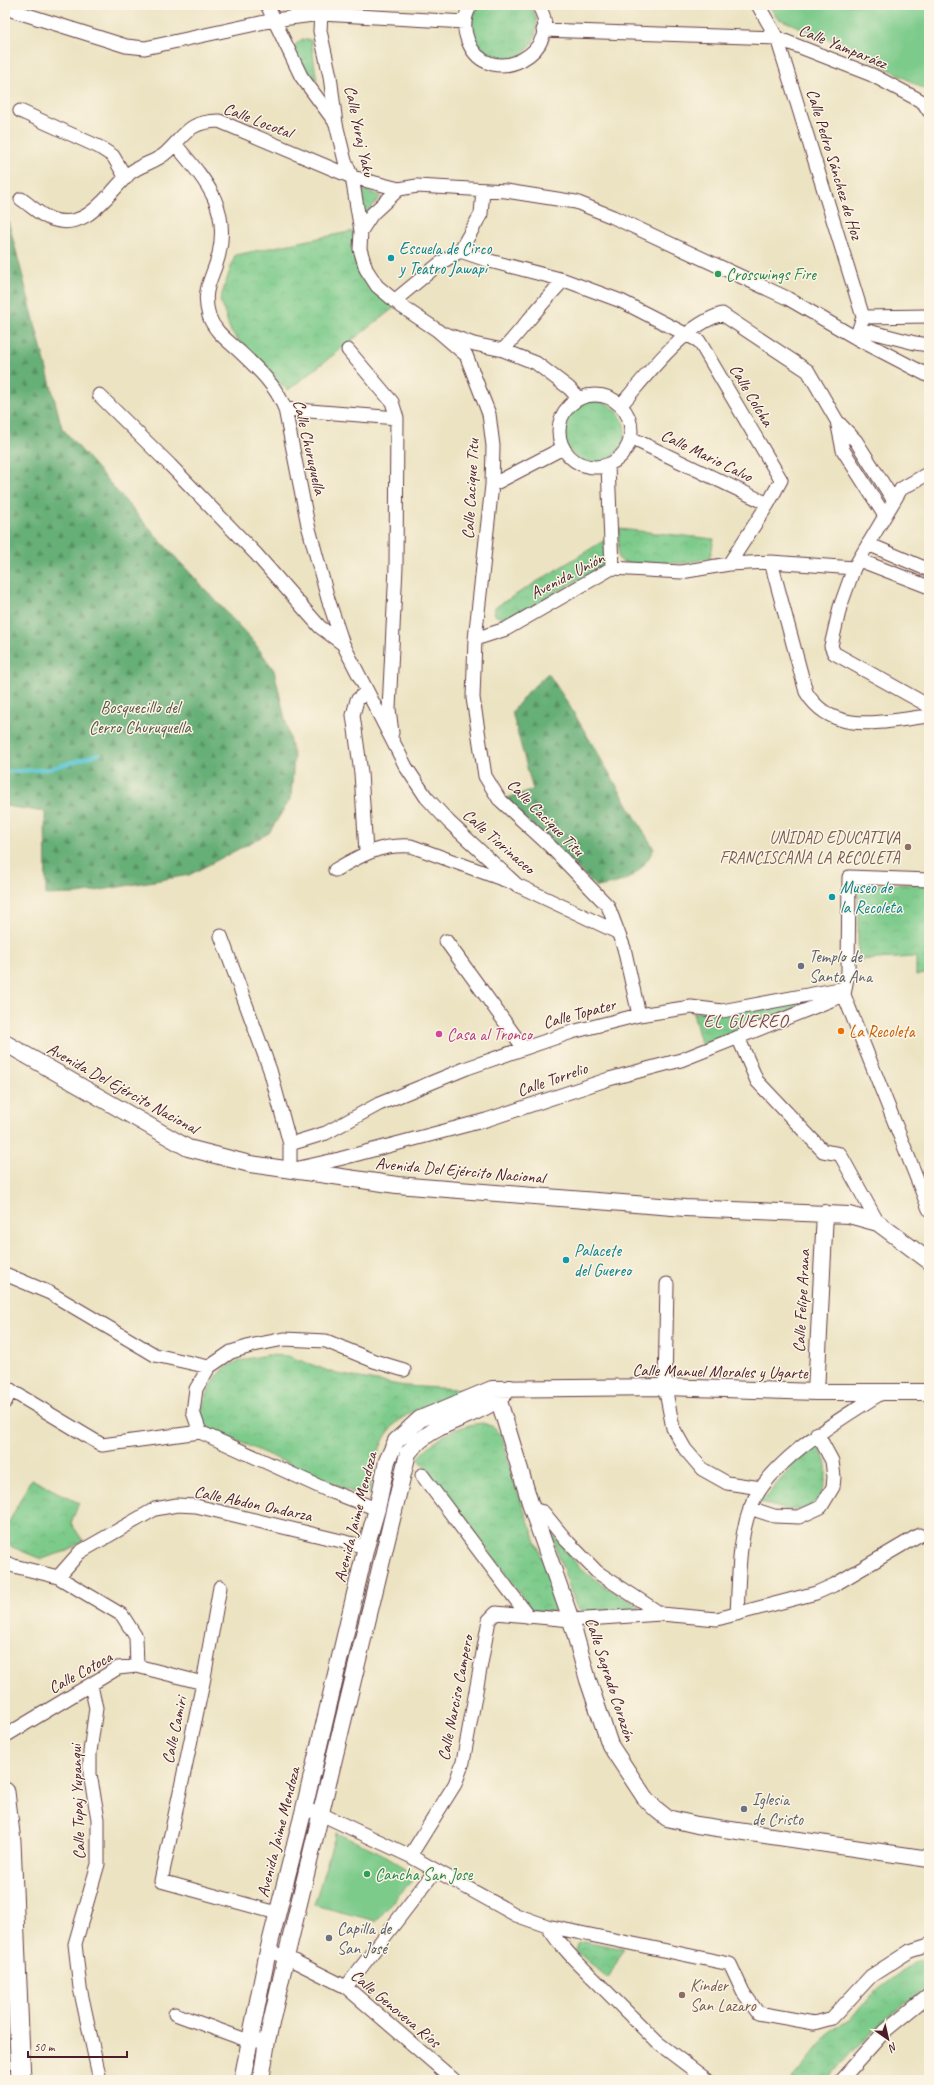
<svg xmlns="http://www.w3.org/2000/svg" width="934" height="2085" font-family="Caveat,sans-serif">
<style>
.green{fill:#7dcb8b;stroke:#64755b}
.forest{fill:url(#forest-firs);stroke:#586751}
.park{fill:url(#park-crowns);stroke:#64755b}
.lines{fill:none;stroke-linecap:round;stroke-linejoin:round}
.stream{stroke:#5cc7d6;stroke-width:4}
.minor-casing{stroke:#623c42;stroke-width:15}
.major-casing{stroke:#623c42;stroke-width:18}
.highway-casing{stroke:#623c42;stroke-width:21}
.minor{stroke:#fff;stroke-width:13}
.major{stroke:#fff;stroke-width:16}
.highway{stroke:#fff;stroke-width:19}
.culture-dot{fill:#0f9aa8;stroke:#fcf5e5;stroke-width:1.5}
.leisure-dot{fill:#2e9e5b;stroke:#fcf5e5;stroke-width:1.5}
.education-dot{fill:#8d6e63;stroke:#fcf5e5;stroke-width:1.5}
.worship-dot{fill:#6b7280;stroke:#fcf5e5;stroke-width:1.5}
.food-dot{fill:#e8710a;stroke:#fcf5e5;stroke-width:1.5}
.hotel-dot{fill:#d1479c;stroke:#fcf5e5;stroke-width:1.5}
.labels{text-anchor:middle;stroke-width:3;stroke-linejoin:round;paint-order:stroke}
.street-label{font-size:17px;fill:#4a1f2b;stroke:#fcf5e5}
.culture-label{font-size:17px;fill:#0d838f;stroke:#fcf5e5;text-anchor:start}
.leisure-label{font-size:17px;fill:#27864d;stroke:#fcf5e5;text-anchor:start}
.park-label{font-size:17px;fill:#595348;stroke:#fcf5e5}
.education-label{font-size:17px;fill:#785e54;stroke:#fcf5e5;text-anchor:end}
.worship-label{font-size:17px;fill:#5b616d;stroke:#fcf5e5;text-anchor:start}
.food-label{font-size:17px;fill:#c56008;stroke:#fcf5e5;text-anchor:start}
.hotel-label{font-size:17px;fill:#b23c85;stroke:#fcf5e5;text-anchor:start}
.neighbourhood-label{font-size:18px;letter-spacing:1px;fill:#774957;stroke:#fcf5e5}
</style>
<defs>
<pattern id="forest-firs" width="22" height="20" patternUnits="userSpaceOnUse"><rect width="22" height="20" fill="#66af77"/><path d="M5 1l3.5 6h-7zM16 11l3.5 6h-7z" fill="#568e62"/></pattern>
<pattern id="park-crowns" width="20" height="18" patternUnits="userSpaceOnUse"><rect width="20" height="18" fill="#7dcb8b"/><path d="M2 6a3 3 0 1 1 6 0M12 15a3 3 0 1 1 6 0" fill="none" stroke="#6eae78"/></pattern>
</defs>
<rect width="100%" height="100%" fill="#fcf5e5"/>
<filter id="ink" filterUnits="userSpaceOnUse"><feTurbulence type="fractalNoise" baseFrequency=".025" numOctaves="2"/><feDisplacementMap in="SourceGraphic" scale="8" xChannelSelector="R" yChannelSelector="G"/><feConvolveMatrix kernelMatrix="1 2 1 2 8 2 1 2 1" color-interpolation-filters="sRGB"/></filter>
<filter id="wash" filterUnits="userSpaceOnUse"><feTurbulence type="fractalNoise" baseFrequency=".012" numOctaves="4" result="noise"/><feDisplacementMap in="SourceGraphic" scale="16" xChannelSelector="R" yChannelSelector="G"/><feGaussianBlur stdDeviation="0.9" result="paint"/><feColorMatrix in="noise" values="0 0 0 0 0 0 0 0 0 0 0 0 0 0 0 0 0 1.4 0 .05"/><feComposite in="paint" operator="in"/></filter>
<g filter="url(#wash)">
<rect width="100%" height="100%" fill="#ece3c2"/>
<!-- green -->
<path class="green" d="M769,5H929V85L926,90L853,49L777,18Z
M336,1833C363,1846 395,1855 414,1878L376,1921L314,1905Z"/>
<!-- forest -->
<path class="forest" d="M5,208L62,428L154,534L253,641L274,670L294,758L291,798L269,833L189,875L78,894L46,895L45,812L5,806Z
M548,673L569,705L654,849C638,877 629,882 597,887L504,799L533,790L512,712L528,692Z"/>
<!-- park -->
<path class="park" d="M480,5H529C536,12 538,22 536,31C526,87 443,45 480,5Z
M302,39L311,40L317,81C304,73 297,61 294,46Z
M359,188L381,196L364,217Z
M354,231L359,270L373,289L395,307L288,390L272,378L231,332L220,300L235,255Z
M563 432a31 31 0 1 1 62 0a31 31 0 1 1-62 0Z
M619,529L714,539L710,558L686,563H624L618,558Z
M605,540V565L507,621L495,615L494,608Z
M929,884V974L916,975V957L858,960V890L862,885Z
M821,998L702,1047L693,1013Z
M268,1355L288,1356L337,1374L405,1386L474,1390C403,1413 381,1413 369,1494L361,1496L204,1426C199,1417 201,1409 205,1400C218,1364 232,1361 268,1355Z
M483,1423L494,1427L502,1435L513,1480L559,1603L552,1612H536L530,1607L418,1458C435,1438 457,1425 483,1423Z
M818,1446C820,1452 826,1459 826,1466C828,1485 819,1509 797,1510C784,1511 773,1506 761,1502L796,1462Z
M31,1479L79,1503L71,1523L83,1541L67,1551L41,1559L5,1544V1530Z
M549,1529L583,1571L611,1590L639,1606V1609L591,1612L579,1610L576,1606Z
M584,1941L624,1949L608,1978L576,1951L578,1943Z
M929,1956V1987C892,2012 855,2044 828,2080H791L831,2031L852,2018L871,1995L915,1962Z"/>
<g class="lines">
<!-- stream -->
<path class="stream" d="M5,772L49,769L99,754"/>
</g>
</g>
<g filter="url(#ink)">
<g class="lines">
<!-- minor casing -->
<g class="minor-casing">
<path id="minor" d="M267,5L301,76L335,122
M325,5L321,14L320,31L330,76L336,124L345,161L352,177L361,231
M471,5C464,16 463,29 468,41C488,93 568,51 538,5
M758,5L777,38L863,317L856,338
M5,8L126,46L145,48L274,20L321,14L465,22
M543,30L777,38L872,75L923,102L929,111
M20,111L99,147L113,156L126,178
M175,144C204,179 230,205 219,254C213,279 201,288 209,316C214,331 227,340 238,350C257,368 276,385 285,409L308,525L328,599L343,644L406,767L426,797L449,822L517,885L617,932
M21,199C30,205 41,216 51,219C87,232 107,194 130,173C141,164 157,162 167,152C187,133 188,122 219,121L352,177L399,189
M460,251L490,261L564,280L621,301L699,341L781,480L768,504L729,564
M394,301L439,264L460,251L481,214L483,190
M863,317L929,316
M860,329L915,343L929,345
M446,334L474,344L503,350L536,363L569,388L579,399
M348,350L392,402L397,418L396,567L389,709L392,733
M503,350C524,327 542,302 564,280
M559 431a36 36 0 1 1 72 0a36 36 0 1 1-72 0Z
M99,395L170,465L256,554L320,627L343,644
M621,405C647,375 684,325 722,314L808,371L837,421L856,441L894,501
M285,409L397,418
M837,421L843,450L885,516
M631,438L768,504
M608,465L612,568
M929,473L901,489L854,568L840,607L831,646L834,653L929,706
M492,485L563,448
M868,544L929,570
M859,560L929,587
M771,562L806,692C833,737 884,721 929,716
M475,639L506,629L612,568L681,572L729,564L771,562L854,568
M366,852L361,773L353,715L357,700L367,691
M335,870C361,855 380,844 411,846L510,882
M929,880L849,877L848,972L844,995L929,1209
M221,936L270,1070L290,1144V1170L339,1159L486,1120L609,1079L681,1060L844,995
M446,941L523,1047
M639,1015L624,948L608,906L550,846L499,799L485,776L473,698L475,639L492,485L493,446L489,414L466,355L437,330L401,306L377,286L366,269L360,249L361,231L372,214L399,189L417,186L506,191L576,202L613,217L787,298L856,338L929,376
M738,1037L757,1081L823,1151L840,1154L878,1223
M290,1144L326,1133L379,1104L467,1068L572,1032L639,1015L691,1007L722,1011L845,988
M5,1274L50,1293L155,1355L209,1367
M667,1284L665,1387L673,1428L685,1449L702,1469L727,1483L761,1488
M5,1387L102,1445L200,1432L327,1490L377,1509
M5,1402L11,1390
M200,1432L193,1412L196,1389L209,1367L231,1352L254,1345L284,1339L326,1341L374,1361L404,1370
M422,1475L529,1617
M750,1508L774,1516L799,1517L821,1507L833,1487L834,1477L832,1461L817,1433
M532,1509L543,1512L566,1540L597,1572L661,1614L717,1619L816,1593L834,1585L919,1535
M5,1562L14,1566L58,1577L122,1615L136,1637L137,1666
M58,1577L80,1552L155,1509L177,1505L196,1506L213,1510L366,1547
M220,1587L203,1683L161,1881L277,1913
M737,1614C739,1579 738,1542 750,1509C767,1461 842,1418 883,1392
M91,1686L96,1708L90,1752V1774L98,1819V1864L75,1944L80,1988L100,2080
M5,1736L118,1668L137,1666L203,1683
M304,1809L321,1814L410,1856L516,1915L547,1926L730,1964L743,1992L758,2013L814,2023L832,2018L871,1976L910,1951L929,1945
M410,1856L455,1784L463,1762L489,1620L496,1613L571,1620L661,1614
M547,1926L557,1940L574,1959L658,2043L707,2080
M268,1951L286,1957L346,1987L454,2080
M346,1987L435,1871
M175,2014L249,2041H267
M841,2080L885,2031L929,1995"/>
</g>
<!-- major casing -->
<g class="major-casing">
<path id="major" d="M5,1043L188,1148L250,1164L397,1185L685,1208L849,1215L878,1223L929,1261
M816,1392L825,1213
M499,1401L532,1509L571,1620L588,1680L610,1745L645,1798L657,1810L667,1818L697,1825L929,1859
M242,2080L268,1951L304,1809L366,1547L377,1509L387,1461L396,1441L420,1419L492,1389L665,1387L816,1392H929
M261,2080L267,2041L286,1957L408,1453C437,1416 481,1420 510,1388"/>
</g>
<!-- highway casing -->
<g class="highway-casing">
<path id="highway" d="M5,1792L11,1842L21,2080"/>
</g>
<!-- minor -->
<use href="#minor" class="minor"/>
<!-- major -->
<use href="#major" class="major"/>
<!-- highway -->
<use href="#highway" class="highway"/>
</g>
</g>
<!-- markers -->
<g class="culture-dot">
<circle cx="391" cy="258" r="4"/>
<circle cx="832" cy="897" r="4"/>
<circle cx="566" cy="1260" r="4"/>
</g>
<g class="leisure-dot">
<circle cx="718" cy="274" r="4"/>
<circle cx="367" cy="1874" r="4"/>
</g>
<g class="education-dot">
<circle cx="908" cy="847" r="4"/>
<circle cx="682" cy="1995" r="4"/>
</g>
<g class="worship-dot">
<circle cx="801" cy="966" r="4"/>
<circle cx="744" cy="1809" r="4"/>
<circle cx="329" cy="1938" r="4"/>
</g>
<circle class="food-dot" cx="841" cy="1031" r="4"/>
<circle class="hotel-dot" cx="439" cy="1034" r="4"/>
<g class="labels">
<!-- street labels -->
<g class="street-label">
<text transform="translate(843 46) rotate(22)" y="6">Calle Yamparáez</text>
<text transform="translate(258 120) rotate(21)" y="6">Calle Locotal</text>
<text transform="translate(360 131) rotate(78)" y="6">Calle Yuraj Yaku</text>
<text transform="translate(835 164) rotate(73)" y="6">Calle Pedro Sánchez de Hoz</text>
<text transform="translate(752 395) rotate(59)" y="6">Calle Colcha</text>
<text transform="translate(310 447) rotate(77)" y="6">Calle Churuquella</text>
<text transform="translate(707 455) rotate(26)" y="6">Calle Mario Calvo</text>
<text transform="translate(470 489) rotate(-87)" y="6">Calle Cacique Titu</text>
<text transform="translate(567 575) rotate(-28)" y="6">Avenida Unión</text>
<text transform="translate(546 817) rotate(45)" y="6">Calle Cacique Titu</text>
<text transform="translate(499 841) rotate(41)" y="6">Calle Tiorinaceo</text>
<text transform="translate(579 1013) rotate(-15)" y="6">Calle Topater</text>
<text transform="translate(552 1079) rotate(-19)" y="6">Calle Torrelio</text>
<text transform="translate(123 1088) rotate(29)" y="6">Avenida Del Ejército Nacional</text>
<text transform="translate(460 1170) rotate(5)" y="6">Avenida Del Ejército Nacional</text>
<text transform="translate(801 1301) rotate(-87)" y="6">Calle Felipe Arana</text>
<text transform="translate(720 1371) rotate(1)" y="6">Calle Manuel Morales y Ugarte</text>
<text transform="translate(253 1503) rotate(12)" y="6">Calle Abdon Ondarza</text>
<text transform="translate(355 1517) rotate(-76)" y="6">Avenida Jaime Mendoza</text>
<text transform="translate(80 1672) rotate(-29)" y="6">Calle Cotoca</text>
<text transform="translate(611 1679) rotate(72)" y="6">Calle Sagrado Corazón</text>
<text transform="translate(455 1698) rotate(-79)" y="6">Calle Narciso Campero</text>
<text transform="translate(174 1730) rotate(-78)" y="6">Calle Camiri</text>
<text transform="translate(77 1802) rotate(-92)" y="6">Calle Tupaj Yupanqui</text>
<text transform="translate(278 1832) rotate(-76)" y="6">Avenida Jaime Mendoza</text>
<text transform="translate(396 2008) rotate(40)" y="6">Calle Genoveva Ríos</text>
</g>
<!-- culture labels -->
<g class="culture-label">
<text x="399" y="254">Escuela de Circo<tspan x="399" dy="20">y Teatro Jawapi</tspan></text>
<text x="840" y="893">Museo de<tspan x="840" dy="20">la Recoleta</tspan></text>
<text x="574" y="1256">Palacete<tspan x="574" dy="20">del Guereo</tspan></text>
</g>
<!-- leisure labels -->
<g class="leisure-label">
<text x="726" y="280">Crosswings Fire</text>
<text x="375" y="1880">Cancha San Jose</text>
</g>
<!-- park labels -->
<g class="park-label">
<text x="140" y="713">Bosquecillo del<tspan x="140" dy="20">Cerro Churuquella</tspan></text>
</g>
<!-- education labels -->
<g class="education-label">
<text x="900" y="843">UNIDAD EDUCATIVA<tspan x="900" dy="20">FRANCISCANA LA RECOLETA</tspan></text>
<text x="690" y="1991" text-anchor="start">Kinder<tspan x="690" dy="20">San Lazaro</tspan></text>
</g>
<!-- worship labels -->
<g class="worship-label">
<text x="809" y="962">Templo de<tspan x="809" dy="20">Santa Ana</tspan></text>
<text x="752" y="1805">Iglesia<tspan x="752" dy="20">de Cristo</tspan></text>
<text x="337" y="1934">Capilla de<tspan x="337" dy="20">San José</tspan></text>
</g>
<!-- food labels -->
<g class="food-label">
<text x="849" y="1037">La Recoleta</text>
</g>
<!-- hotel labels -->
<g class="hotel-label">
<text x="447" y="1040">Casa al Tronco</text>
</g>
<!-- neighbourhood labels -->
<g class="neighbourhood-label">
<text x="746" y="1027">EL GUEREO</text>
</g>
</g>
<!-- margin -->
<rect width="934" height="2085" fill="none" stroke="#fcf5e5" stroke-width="20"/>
<!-- north arrow -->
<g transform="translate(888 2039) rotate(146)" stroke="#fcf5e5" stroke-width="3" paint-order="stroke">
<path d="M0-3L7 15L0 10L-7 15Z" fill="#4a1f2b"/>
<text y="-6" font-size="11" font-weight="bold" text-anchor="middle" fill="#4a1f2b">N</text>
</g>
<!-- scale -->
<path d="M28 2051v6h99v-6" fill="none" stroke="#4a1f2b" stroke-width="2"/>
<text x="34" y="2051" font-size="12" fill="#4a1f2b" stroke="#fcf5e5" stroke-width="3" paint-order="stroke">50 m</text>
</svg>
